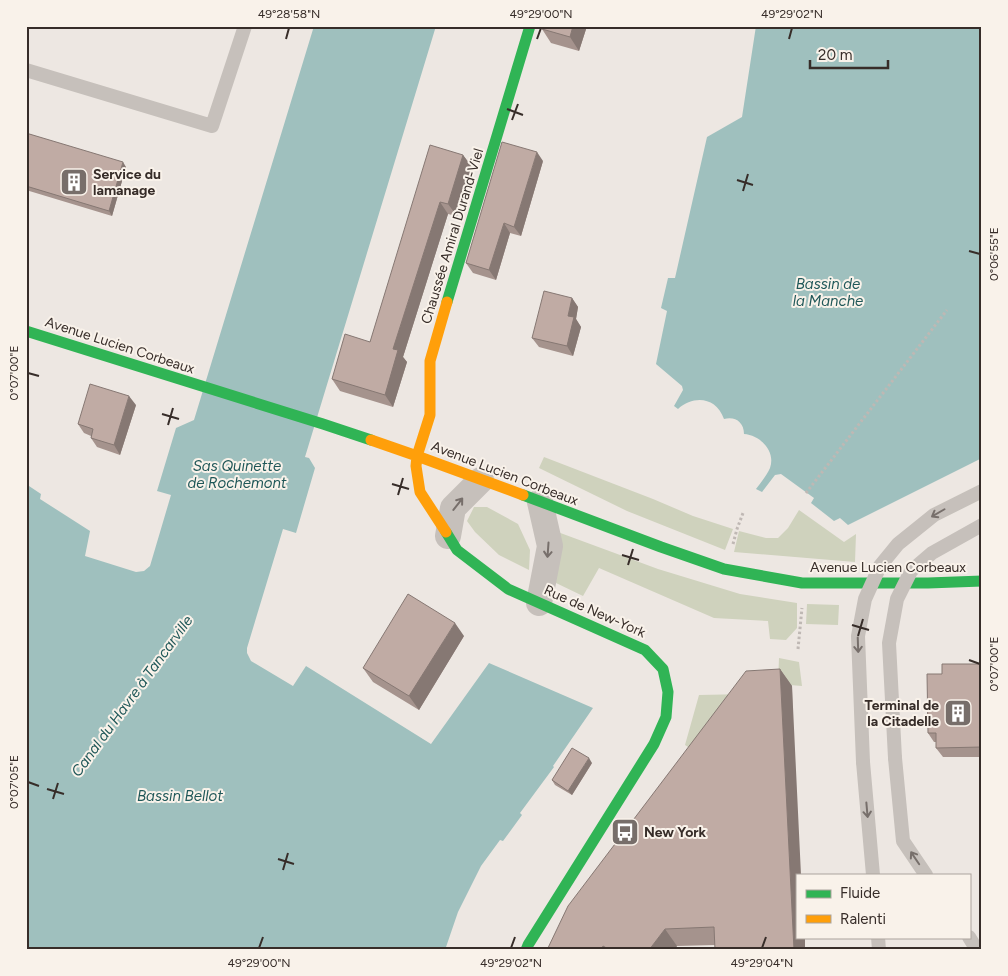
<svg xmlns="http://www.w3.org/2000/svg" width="1008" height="976" font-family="Figtree,sans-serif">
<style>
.green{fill:#cfd2bd}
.water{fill:#9fc0be}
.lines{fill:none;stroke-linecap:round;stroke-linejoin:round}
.path{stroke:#bfb8b4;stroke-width:3;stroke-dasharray:2.5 2.5;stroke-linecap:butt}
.lane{stroke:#c6c0bb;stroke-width:14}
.street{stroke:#c6c0bb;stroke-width:26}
.fast{stroke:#30b455;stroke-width:11}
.slow{stroke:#ff9f0a;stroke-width:11}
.lane-bridge{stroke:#c6c0bb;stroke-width:14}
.wall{fill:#a5938d}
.shaded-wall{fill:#867873}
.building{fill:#c0aba4;stroke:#867873}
.oneway{stroke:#776f6b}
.ticks{fill:none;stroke:#372d29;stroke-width:2}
.labels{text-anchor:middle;stroke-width:4;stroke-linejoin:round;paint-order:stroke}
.poi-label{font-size:14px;font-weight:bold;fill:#372d29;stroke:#f9f2ea;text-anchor:start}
.street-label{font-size:14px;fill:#372d29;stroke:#f9f2ea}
.water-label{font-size:15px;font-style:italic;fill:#1f5758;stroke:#f9f2ea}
.neatline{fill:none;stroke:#372d29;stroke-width:2}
.ticks-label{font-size:12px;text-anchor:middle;fill:#372d29}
</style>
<rect width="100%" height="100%" fill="#ede7e2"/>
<!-- green -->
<path class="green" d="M544,457L653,499L693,516L733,529L725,550L627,511L539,468Z
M474,507H487L518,524L530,550L529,570L499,555L475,532L467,521Z
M799,510L844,542L856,534L855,562L734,552L739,531L766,538H778L788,528Z
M555,531L658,569L740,594L797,603V628L786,640L770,639L768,621L714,618L599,568L583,596L556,583Z
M807,604L839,605L838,625L806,624Z
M779,658L799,662L802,686L778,684Z
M747,694L702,756L685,745L699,695Z"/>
<!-- water -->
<path class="water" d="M314,26H436L305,457L309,458L315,468L296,533L283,529L247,648V653L251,661L293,686L306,666L431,744L489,663L593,708L553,766L554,767L520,813L522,815L503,841L500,840L481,866L458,912L445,950H26V484L41,494L40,499L90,531L85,556L136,572L144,571L150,566L171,495L157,491L176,428L194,420Z
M756,26H982V458L848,525L840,518L834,521L811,503L814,498L781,474L775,475L762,492L756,489C761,482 767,475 770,468C776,451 760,435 744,434C744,422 735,416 724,419C716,397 694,395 678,409L674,406L683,390L682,386L656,364L667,311L661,308L668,278H675L707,137L742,117Z"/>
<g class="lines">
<!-- path -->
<path class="path" d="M806,493L947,310
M733,544L737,529L743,513
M798,649L802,608"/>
<!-- lane -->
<path class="lane" d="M26,70L212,126L245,26
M895,758L903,841L926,875
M863,762L873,875
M878,937L879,950
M969,937L977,950"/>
<!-- street -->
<path class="street" d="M448,536L453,508L481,480
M539,603L550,546L540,502"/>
<!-- fast -->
<path class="fast" d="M447,302L530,26
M26,331L323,424L371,440
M523,495L661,547L724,569L802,583H928L982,581
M446,532L457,550L508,589L645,650L663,669L668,692L666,717L654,744L528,945L526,950"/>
<!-- slow -->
<path class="slow" d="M371,440L417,456L523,495
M446,532L420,492L416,466L417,456L430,415V361L447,302"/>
<!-- lane-bridge -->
<path class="lane-bridge" d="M895,758L889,643L897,599L911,571L932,553L982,525
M863,762L858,636L865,599L880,566L898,544L934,515L982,491"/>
</g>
<!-- wall -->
<path class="wall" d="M543,26H587L579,51L551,43L542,29Z
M26,133L126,167L112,216L26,190Z
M463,155L472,167L457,216L448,214L403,357L407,362L393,407L340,391L332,379L370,342Z
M543,161L521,236L510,233L496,280L473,273L466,263Z
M572,298L578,307L576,319L581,327L573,356L539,347L532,338Z
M136,405L120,455L97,447L91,438V436L84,433L78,424Z
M464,636L419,710L373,682L363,668Z
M982,664V757H943L936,748V742H934L928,733L942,674Z
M780,669L792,686L797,937H805V950H715V945L677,946L674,950H547Z
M592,763L572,795L555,785L552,780Z"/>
<!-- shaded-wall -->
<path class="shaded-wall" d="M573,26H587L579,51L570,37Z
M537,152L543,161L521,236L514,227Z
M463,155L472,167L457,216L448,204Z
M123,162L126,167L112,216L109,211Z
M440,202L448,214L403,357L407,362L393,407L385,395L393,349Z
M504,223L510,233L496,280L489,270Z
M572,298L578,307L576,319L581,327L573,356L567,346L568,316Z
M129,396L136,405L120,455L114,445Z
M455,623L464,636L419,710L409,696Z
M780,669L792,686L801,875H797V937H805V950H794Z
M589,758L592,763L572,795L568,791Z
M665,929L677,946L674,950H649Z"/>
<!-- building -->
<path class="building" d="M543,26H573L570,37L542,29Z
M26,133L123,162L109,211L26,186Z
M502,142L537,152L514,227L504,223L489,270L466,263Z
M430,145L463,155L448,204L440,202L393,349L398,350L385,395L332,379L345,334L370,342Z
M544,291L572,298L568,316L574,317L567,346L532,338Z
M90,384L129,396L114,445L91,438L93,429L78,424Z
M408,594L455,623L409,696L363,668Z
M942,664H982V747L936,748V733H928L927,674H942Z
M780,669L794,950H715L714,927L665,929L649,950H610L603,946L601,950H547L568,906L746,671Z
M572,748L589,758L568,791L552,780Z"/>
<!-- one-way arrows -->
<defs><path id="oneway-shaft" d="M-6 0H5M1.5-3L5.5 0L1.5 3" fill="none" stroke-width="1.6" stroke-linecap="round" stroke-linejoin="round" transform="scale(1.25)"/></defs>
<g class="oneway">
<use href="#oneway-shaft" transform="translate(458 504) rotate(-52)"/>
<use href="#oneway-shaft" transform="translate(938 513) rotate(150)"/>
<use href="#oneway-shaft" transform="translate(548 550) rotate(94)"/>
<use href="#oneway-shaft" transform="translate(858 645) rotate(88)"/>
<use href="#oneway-shaft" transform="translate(867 810) rotate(85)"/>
<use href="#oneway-shaft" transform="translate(915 858) rotate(-124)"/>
</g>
<!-- ticks -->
<path class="ticks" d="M286,39L289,28M537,39L541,28M789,39L792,28M507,109L523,115M512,120L518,104M737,180L753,185M743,191L748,174M969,251L980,254M28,373L39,376M162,414L179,419M168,425L173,408M392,484L409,489M398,495L403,478M622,555L639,560M628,565L633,549M852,625L869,630M858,636L863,619M969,660L980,664M28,782L39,786M47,789L64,794M53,799L58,783M278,859L294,864M283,870L288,853M259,948L263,937M511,948L515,937M762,948L766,937"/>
<!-- icons -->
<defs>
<g id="building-square" transform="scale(1.4375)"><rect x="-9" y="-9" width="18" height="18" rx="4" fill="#776e6a" stroke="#f9f2ea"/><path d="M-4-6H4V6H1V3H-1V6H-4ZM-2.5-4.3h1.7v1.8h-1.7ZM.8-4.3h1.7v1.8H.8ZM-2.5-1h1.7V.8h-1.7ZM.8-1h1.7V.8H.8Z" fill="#fff"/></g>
<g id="bus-square" transform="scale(1.4375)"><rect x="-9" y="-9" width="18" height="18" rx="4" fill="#776e6a" stroke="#f9f2ea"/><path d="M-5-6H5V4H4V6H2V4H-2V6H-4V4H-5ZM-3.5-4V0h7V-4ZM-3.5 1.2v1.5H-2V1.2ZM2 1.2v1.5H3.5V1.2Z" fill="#fff"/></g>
</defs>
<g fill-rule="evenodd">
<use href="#building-square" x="74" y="182"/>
<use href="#building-square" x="958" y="713"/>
<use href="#bus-square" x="625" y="832"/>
</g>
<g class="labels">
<!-- poi labels -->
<g class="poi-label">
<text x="93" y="179">Service du<tspan x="93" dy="16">lamanage</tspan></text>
<text x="939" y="710" text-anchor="end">Terminal de<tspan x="939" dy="16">la Citadelle</tspan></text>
<text x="644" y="837">New York</text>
</g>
<!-- street labels -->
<g class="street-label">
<text transform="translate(452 236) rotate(-73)" y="5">Chaussée Amiral Durand-Viel</text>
<text transform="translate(120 345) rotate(18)" y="5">Avenue Lucien Corbeaux</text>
<text transform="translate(505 473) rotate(21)" y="5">Avenue Lucien Corbeaux</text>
<text x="888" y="572">Avenue Lucien Corbeaux</text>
<text transform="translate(595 611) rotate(24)" y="5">Rue de New-York</text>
</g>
<!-- water labels -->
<g class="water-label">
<text x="828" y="289">Bassin de<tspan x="828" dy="17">la Manche</tspan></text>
<text x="237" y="471">Sas Quinette<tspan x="237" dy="17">de Rochemont</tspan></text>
<text transform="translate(132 696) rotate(-54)" y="5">Canal du Havre à Tancarville</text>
<text x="180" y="801">Bassin Bellot</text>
</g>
</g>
<!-- border -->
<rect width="1008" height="976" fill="none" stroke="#f9f2ea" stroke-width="55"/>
<!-- legend -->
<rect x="796" y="874" width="175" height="65" fill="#f9f2ea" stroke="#aba39d"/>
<rect x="806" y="890" width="25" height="8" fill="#30b455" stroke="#aba39d"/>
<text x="840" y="898" font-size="15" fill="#372d29">Fluide</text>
<rect x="806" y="915" width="25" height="8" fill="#ff9f0a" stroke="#aba39d"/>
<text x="840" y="924" font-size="15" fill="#372d29">Ralenti</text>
<!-- scale -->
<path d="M810 60v8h78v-8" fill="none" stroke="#372d29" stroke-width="2.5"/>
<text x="818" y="60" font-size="15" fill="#372d29" stroke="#f9f2ea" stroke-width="4" paint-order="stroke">20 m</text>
<rect x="28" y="28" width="952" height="920" class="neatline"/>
<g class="ticks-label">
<text x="289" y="18">49°28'58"N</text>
<text x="541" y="18">49°29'00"N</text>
<text x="792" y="18">49°29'02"N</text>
<text transform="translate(994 254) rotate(-90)" y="4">0°06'55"E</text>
<text transform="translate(14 373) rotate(-90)" y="4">0°07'00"E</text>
<text transform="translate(994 664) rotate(-90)" y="4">0°07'00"E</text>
<text transform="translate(14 782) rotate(-90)" y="4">0°07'05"E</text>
<text x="259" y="967">49°29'00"N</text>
<text x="511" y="967">49°29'02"N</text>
<text x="762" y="967">49°29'04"N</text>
</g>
</svg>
